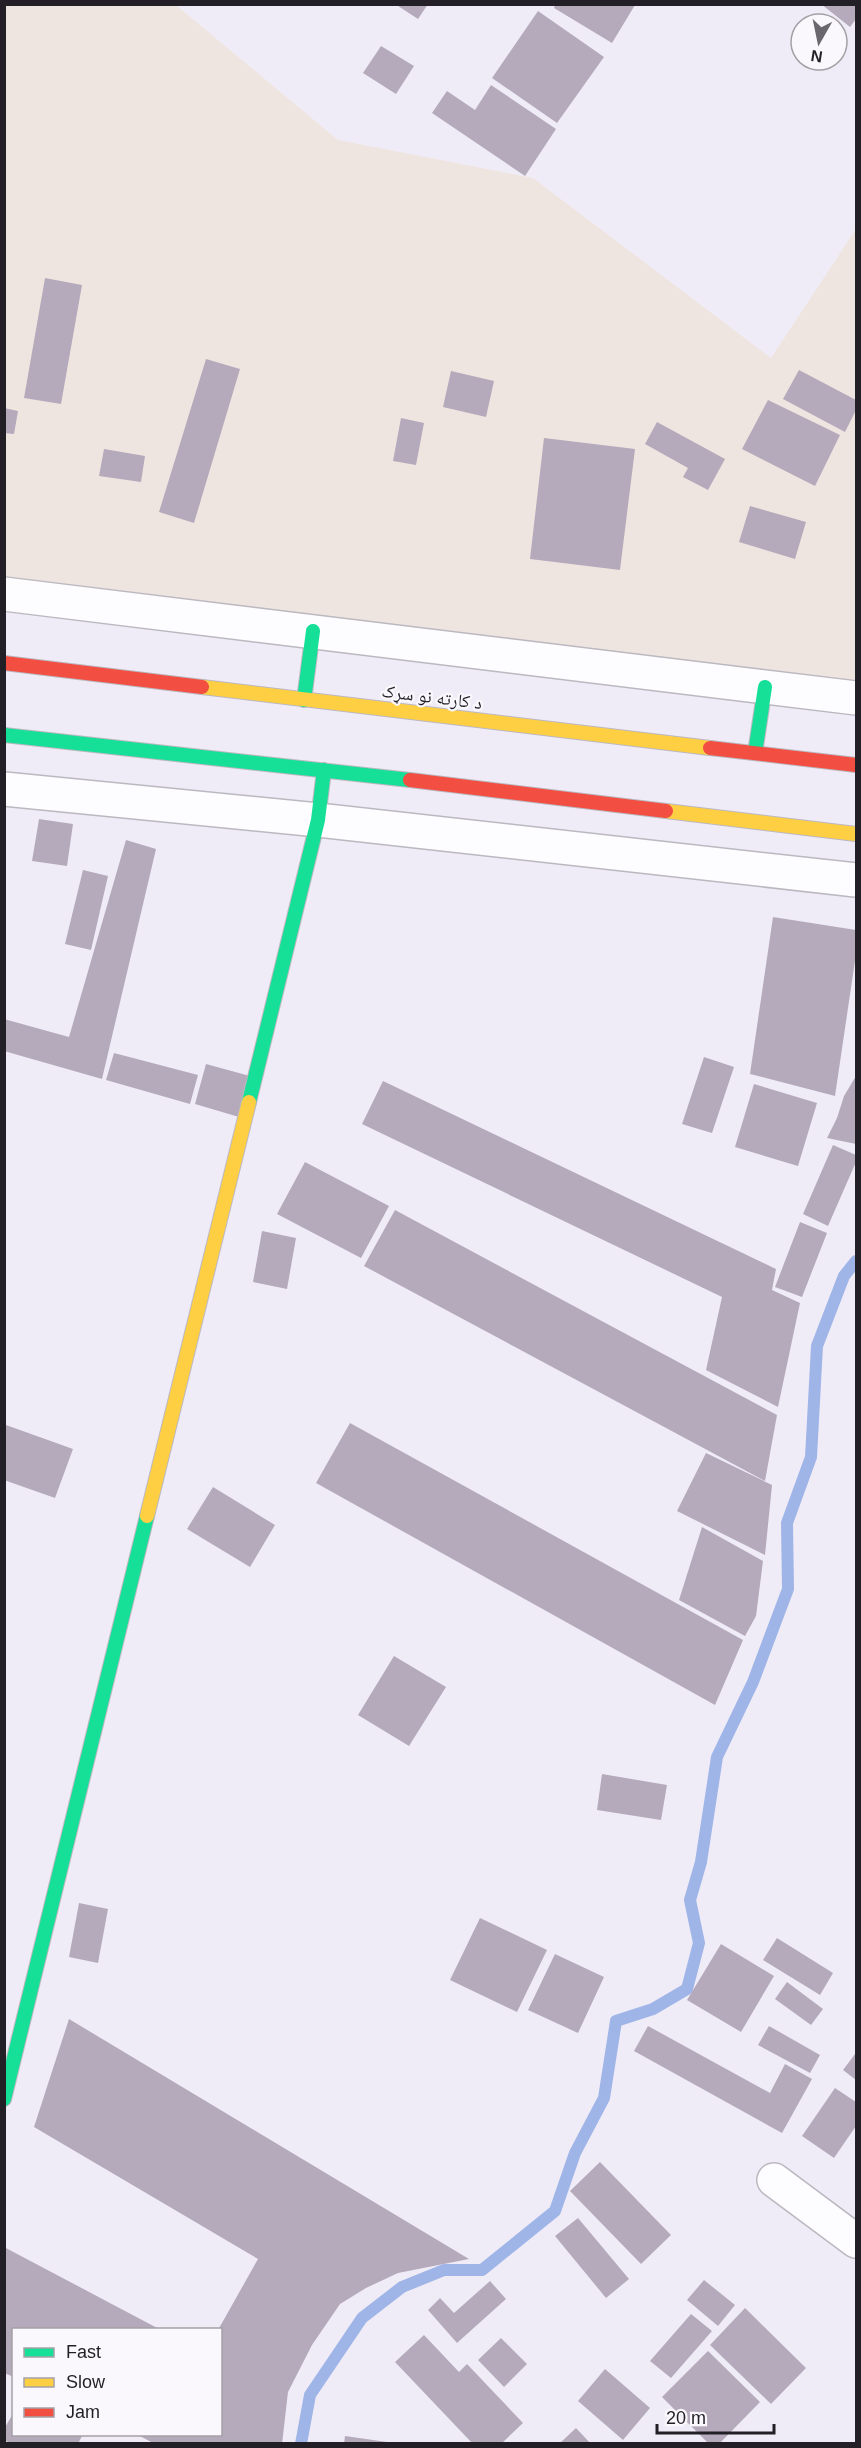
<svg xmlns="http://www.w3.org/2000/svg" width="861" height="2448" font-family="Helvetica,'Noto Naskh Arabic',sans-serif">
<style>
.commercial{fill:#efe5e0}
.lines{fill:none;stroke-linecap:round;stroke-linejoin:round}
.stream{stroke:#a0b5e7;stroke-width:12}
.building{fill:#b4aabb}
.street-casing{stroke:#bbb8c0;stroke-width:36}
.fast-casing{stroke:#bbb8c0;stroke-width:16}
.slow-casing{stroke:#bbb8c0;stroke-width:16}
.jam-casing{stroke:#bbb8c0;stroke-width:16}
.street{stroke:#fdfcfe;stroke-width:33}
.fast{stroke:#16e098;stroke-width:14}
.slow{stroke:#ffcf43;stroke-width:14}
.jam{stroke:#f24e42;stroke-width:14}
.labels{text-anchor:middle;stroke-width:4.5;stroke-linejoin:round;paint-order:stroke}
.street-label{font-size:18px;fill:#221f26;stroke:#faf8fc}
</style>
<rect width="100%" height="100%" fill="#f0ecf7"/>
<!-- commercial -->
<path class="commercial" d="M5,5H176L338,140L533,178L771,358L856,229V698L5,594Z"/>
<g class="lines">
<!-- stream -->
<path class="stream" d="M301,2444L310,2395L362,2318L402,2287L444,2270H482L555,2211L575,2153L604,2098L616,2021L653,2009L687,1989L699,1943L690,1900L701,1862L717,1757L753,1682L788,1589L787,1523L811,1457L817,1346L844,1276L856,1261"/>
</g>
<!-- building -->
<path class="building" d="M395,4H428L418,19Z
M821,4H856V19L850,27Z
M555,5H635L612,43L554,8Z
M538,11L604,57L557,123L492,78Z
M381,46L414,66L396,94L363,73Z
M491,85L556,129L525,176L432,113L447,91L475,110Z
M45,278L82,285L61,404L24,398Z
M206,359L240,369L194,523L159,512Z
M799,370L856,400V410L845,432L783,399Z
M451,371L494,381L486,417L443,407Z
M768,400L840,435L815,486L742,449Z
M4,408L18,411L14,434L4,433Z
M401,418L424,423L416,465L393,461Z
M657,422L725,459L708,490L683,477L688,468L645,444Z
M544,438L635,449L620,570L530,559Z
M104,449L145,456L141,482L99,476Z
M750,506L806,522L795,559L739,542Z
M39,819L73,824L67,866L32,861Z
M126,840L156,849L102,1079L4,1051V1019L69,1037Z
M83,870L108,876L91,950L65,944Z
M773,917L856,930V954L835,1096L750,1074Z
M114,1053L198,1075L190,1104L106,1080Z
M704,1057L734,1067L712,1133L682,1124Z
M206,1064L250,1076L239,1117L195,1104Z
M856,1076V1144L827,1138L837,1118L844,1096Z
M383,1081L776,1269L772,1290L800,1303L778,1407L706,1370L722,1297L362,1124Z
M754,1084L817,1103L798,1166L735,1147Z
M833,1145L856,1155V1162L828,1226L803,1214Z
M305,1162L389,1206L361,1258L277,1214Z
M395,1210L777,1415L765,1481L364,1266Z
M800,1222L827,1233L802,1297L775,1287Z
M262,1231L296,1238L287,1289L253,1282Z
M350,1423L743,1640L715,1705L316,1483Z
M6,1425L73,1449L55,1498L4,1480Z
M706,1453L772,1485L765,1555L677,1511Z
M213,1487L275,1525L250,1567L187,1529Z
M702,1527L763,1561L756,1616L745,1636L679,1600Z
M394,1656L446,1687L409,1746L358,1715Z
M602,1774L667,1785L661,1820L597,1810Z
M79,1903L108,1909L98,1963L69,1957Z
M480,1918L547,1950L517,2012L450,1980Z
M777,1938L833,1973L820,1995L763,1960Z
M721,1944L774,1976L741,2032L687,2000Z
M555,1954L604,1977L578,2033L528,2010Z
M787,1982L823,2009L811,2025L775,1999Z
M69,2019L469,2259L398,2273L366,2288L340,2304L312,2345L288,2392L282,2444H155L136,2434H220V2330H218L258,2259L34,2127Z
M648,2026L770,2093L785,2064L812,2079L782,2133L634,2051Z
M769,2026L820,2055L810,2073L758,2045Z
M855,2054L856,2056V2080L843,2070Z
M835,2088L856,2102V2126L834,2158L802,2136Z
M600,2162L671,2235L641,2264L570,2191Z
M578,2218L629,2279L606,2298L555,2236Z
M4,2247L161,2330H14V2377L4,2373Z
M704,2280L735,2305L718,2326L687,2300Z
M490,2281L506,2299L457,2343L428,2310L440,2298L454,2313Z
M745,2308L806,2368L771,2404L710,2345Z
M691,2314L712,2331L671,2378L650,2361Z
M424,2335L459,2372L467,2364L523,2423L501,2444H473L395,2362Z
M501,2338L527,2364L504,2387L478,2360Z
M708,2351L760,2402L719,2444H709L662,2397Z
M605,2369L650,2408L623,2440L578,2401Z
M14,2412V2434L82,2436L78,2444H12L4,2440V2429Z
M576,2428L591,2444H559Z
M345,2436L387,2442V2444H344Z"/>
<g class="lines">
<!-- street casing -->
<g class="street-casing">
<path id="street" d="M4,594L856,698
M4,789L318,820L856,880
M774,2180L856,2241"/>
</g>
<!-- fast casing -->
<g class="fast-casing">
<path id="fast" d="M304,700L313,631
M4,735L410,780
M755,753L765,687
M249,1102L318,820L324,770
M4,2099L147,1516"/>
</g>
<!-- slow casing -->
<g class="slow-casing">
<path id="slow" d="M202,687L710,748
M666,811L856,834
M147,1516L249,1102"/>
</g>
<!-- jam casing -->
<g class="jam-casing">
<path id="jam" d="M4,663L202,687
M710,748L856,765
M410,780L666,811"/>
</g>
<!-- street -->
<use href="#street" class="street"/>
<!-- fast -->
<use href="#fast" class="fast"/>
<!-- slow -->
<use href="#slow" class="slow"/>
<!-- jam -->
<use href="#jam" class="jam"/>
</g>
<g class="labels">
<!-- street labels -->
<g class="street-label">
<text transform="translate(432 697) rotate(7)" y="6">د کارته نو سړک</text>
</g>
</g>
<!-- border -->
<rect width="861" height="2448" fill="none" stroke="#221f26" stroke-width="12"/>
<!-- legend -->
<rect x="12" y="2328" width="210" height="108" fill="#faf8fc" stroke="#a4a1a6" stroke-width="1.5"/>
<rect x="24" y="2348" width="30" height="9" fill="#16e098" stroke="#a4a1a6" stroke-width="1.5"/>
<text x="66" y="2358" font-size="18" fill="#221f26">Fast</text>
<rect x="24" y="2378" width="30" height="9" fill="#ffcf43" stroke="#a4a1a6" stroke-width="1.5"/>
<text x="66" y="2388" font-size="18" fill="#221f26">Slow</text>
<rect x="24" y="2408" width="30" height="9" fill="#f24e42" stroke="#a4a1a6" stroke-width="1.5"/>
<text x="66" y="2418" font-size="18" fill="#221f26">Jam</text>
<!-- north arrow -->
<g transform="translate(819 42) rotate(189)"><circle r="28" fill="#faf8fc" stroke="#a4a1a6" stroke-width="1.5"/>
<path d="M0-4.5L10 22L0 15L-10 22Z" fill="#6a676f"/>
<text y="-9" font-size="16" font-weight="bold" text-anchor="middle" fill="#221f26">N</text>
</g>
<!-- scale -->
<path d="M657 2424v9h117v-9" fill="none" stroke="#221f26" stroke-width="3"/>
<text x="666" y="2424" font-size="18" fill="#221f26" stroke="#faf8fc" stroke-width="4.5" paint-order="stroke">20 m</text>
</svg>
